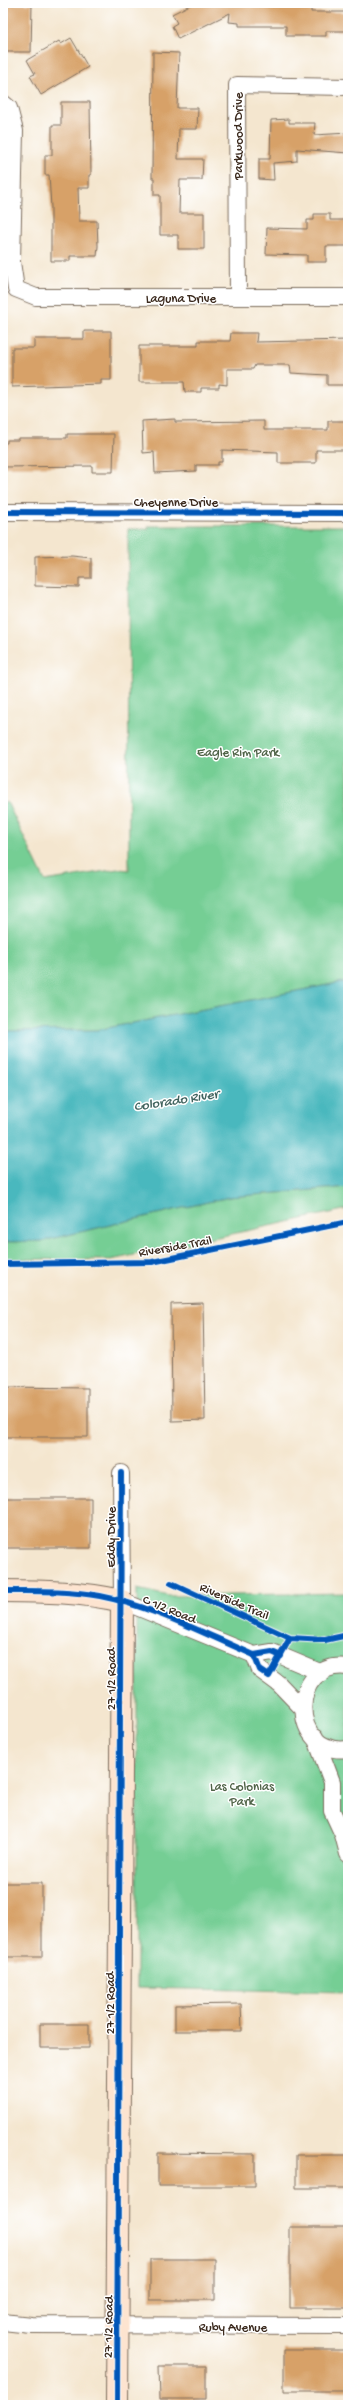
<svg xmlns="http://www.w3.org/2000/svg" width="351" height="2408" font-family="'Gochi Hand',sans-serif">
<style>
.green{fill:#75ce94;stroke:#587c59}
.water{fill:#48b8be;stroke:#42716e}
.building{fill:#d7a167}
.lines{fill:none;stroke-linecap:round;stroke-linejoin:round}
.street-casing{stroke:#7c6c5c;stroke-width:18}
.secondary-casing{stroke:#7c6c5c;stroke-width:24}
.street{stroke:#fff;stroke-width:16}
.secondary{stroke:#fde4d0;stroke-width:22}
.cycleway-casing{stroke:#fff;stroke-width:8}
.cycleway{stroke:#0057b8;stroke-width:6}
.labels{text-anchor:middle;stroke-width:3;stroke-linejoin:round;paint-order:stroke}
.street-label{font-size:13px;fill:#3b2a1e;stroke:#fff}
.park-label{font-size:13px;fill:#4f6347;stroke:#fff}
.water-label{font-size:14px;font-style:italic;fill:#40635e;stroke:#fff}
</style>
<rect width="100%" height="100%" fill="#fff"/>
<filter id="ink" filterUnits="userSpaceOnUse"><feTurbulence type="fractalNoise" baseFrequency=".025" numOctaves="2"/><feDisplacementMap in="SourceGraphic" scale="8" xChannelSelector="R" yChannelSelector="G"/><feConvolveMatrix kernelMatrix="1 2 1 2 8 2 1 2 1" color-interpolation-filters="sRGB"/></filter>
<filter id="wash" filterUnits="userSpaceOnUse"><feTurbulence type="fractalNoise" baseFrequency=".012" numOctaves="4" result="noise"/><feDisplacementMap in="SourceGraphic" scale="16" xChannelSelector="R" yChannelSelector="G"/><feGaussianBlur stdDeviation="0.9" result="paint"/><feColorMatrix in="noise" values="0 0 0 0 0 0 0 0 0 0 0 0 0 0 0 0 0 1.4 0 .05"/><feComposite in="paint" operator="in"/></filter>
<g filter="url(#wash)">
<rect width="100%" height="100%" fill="#f4e6cf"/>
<!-- green -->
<path class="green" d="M148,526H348V981L97,1030L3,1031V804L7,802L45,881L118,869L129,870L128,529H149Z
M348,1187V1209L111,1260L3,1259V1242L42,1241L229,1197Z
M137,1589L169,1596L348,1593V1992L137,1988Z"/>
<!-- water -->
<path class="water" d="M348,981V1187L229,1197L42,1241L3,1242V1031L97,1030Z"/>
<g id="blocks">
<!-- building -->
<path class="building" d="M194,3H311V12H348V31H326V36H286V26H239V23L229,22L230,13L178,39L172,26L177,23L172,14Z
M3,4H32L31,52H3Z
M71,38L88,67L41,95L30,76L35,74L27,60L59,41L61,44Z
M153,52L179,53L177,108H198L197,129H179L178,159H203L202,180H180L179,213H204V249H178V235H160V195H154V178H152Z
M61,102H90L91,175H89V188H78L79,221H97L98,246L97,256H70V261H51V207L49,175H45V155H52V125H61Z
M289,119V123H315L314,135L348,133V153L297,149V161L273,163L274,180L259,179V159H270L271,120Z
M314,214H330V220H347V246H326V262H307V255L266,254L267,228L307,229V220H314Z
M84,331H111V380H101V384L12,387V348H34V339H84Z
M231,333H257L256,342L348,340V379H345V385H327V375L291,373L290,365H255L253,369H227V385L219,384V388H201V392H185L184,382H139V346H198V341H230Z
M175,419V422L264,421V430H328V421H348V450H316V463H278V452L222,450V462H218V465H196V471L155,473L154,452L143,453L142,421Z
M67,434H114L113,472H92V466L3,467V443H7V440H18V438H67Z
M72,556L91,558V578H79V587L35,586V557Z
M203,1303L205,1420L172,1421L171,1304Z
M3,1387L88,1388V1437H3Z
M3,1498H91V1548H3Z
M3,1883H42V1957H3Z
M241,2004L242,2031H175V2005Z
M40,2024H89V2048H40Z
M158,2153L255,2154V2186H158Z
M296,2155H348V2188H296Z
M290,2227H348V2308H290Z
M150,2259H215V2300H150Z
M284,2350H348V2391H284Z
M159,2366H206V2399H160Z"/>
</g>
</g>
<g filter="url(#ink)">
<use href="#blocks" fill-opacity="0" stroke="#7c6c5c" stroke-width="1"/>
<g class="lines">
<!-- street casing -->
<g class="street-casing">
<path id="street" d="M3,103L9,108L15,131L12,262L16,289L36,297H348
M238,297L237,85L348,87
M3,512L348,513
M121,1473L122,1601L254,1655L272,1652L322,1673
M254,1655L260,1670L279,1684L302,1708
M348,1667C288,1659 289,1757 348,1749
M315,1737L332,1782V1811L343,1835L348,1854
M3,2322L31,2325L348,2326"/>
</g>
<!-- secondary casing -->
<g class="secondary-casing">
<path id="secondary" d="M3,1591C43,1591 83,1592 122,1601L117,2405"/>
</g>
<!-- street -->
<use href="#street" class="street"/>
<!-- secondary -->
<use href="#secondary" class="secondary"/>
<!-- cycleway casing -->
<g class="cycleway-casing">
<path id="cycleway" d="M3,512L348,513
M3,1264L152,1262L348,1222
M171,1583L290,1638
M3,1591C35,1591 69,1590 100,1596C152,1606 205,1634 254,1655L272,1652L281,1656
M254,1655L260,1670L269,1676L290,1638L325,1640L348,1635
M117,2405L121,1473"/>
</g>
<!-- cycleway -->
<use href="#cycleway" class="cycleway"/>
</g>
</g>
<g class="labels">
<!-- street labels -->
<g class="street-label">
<text transform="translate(237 136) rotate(-90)" y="5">Parkwood Drive</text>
<text x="181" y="302">Laguna Drive</text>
<text x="176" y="506">Cheyenne Drive</text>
<text transform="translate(175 1245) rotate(-10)" y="5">Riverside Trail</text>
<text transform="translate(110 1537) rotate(-90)" y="5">Eddy Drive</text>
<text transform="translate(235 1600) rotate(24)" y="5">Riverside Trail</text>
<text transform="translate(170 1608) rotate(22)" y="5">C 1/2 Road</text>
<text transform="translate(110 1679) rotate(-90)" y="5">27 1/2 Road</text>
<text transform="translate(109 2003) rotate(-90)" y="5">27 1/2 Road</text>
<text x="233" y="2331">Ruby Avenue</text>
<text transform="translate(107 2327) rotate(-89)" y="5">27 1/2 Road</text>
</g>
<!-- park labels -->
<g class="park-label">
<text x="238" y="756">Eagle Rim Park</text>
<text x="242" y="1790">Las Colonias<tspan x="242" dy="15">Park</tspan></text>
</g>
<!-- water labels -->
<g class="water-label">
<text transform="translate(176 1099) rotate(-9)" y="5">Colorado River</text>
</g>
</g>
<!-- margin -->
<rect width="351" height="2408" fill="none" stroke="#fff" stroke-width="16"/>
</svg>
